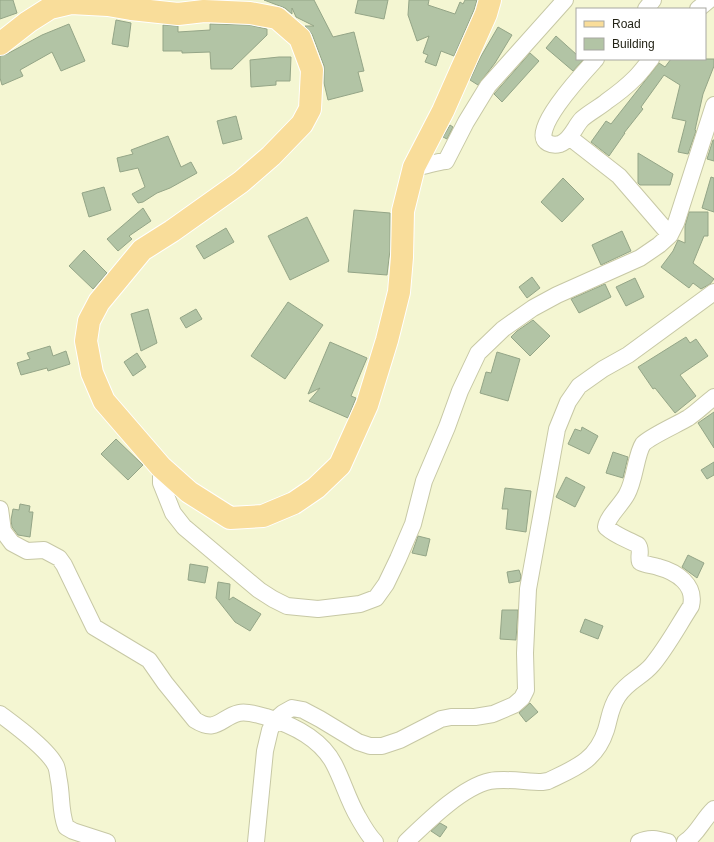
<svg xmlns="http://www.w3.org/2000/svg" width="714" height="842" font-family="Helvetica,sans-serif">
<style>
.building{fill:#b2c4a5;stroke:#94a587}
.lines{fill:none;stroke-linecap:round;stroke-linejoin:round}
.street-casing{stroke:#c7c8a5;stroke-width:18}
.primary-casing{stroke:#fff;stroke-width:24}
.street{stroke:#fff;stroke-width:16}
.primary{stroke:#f9dd9a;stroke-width:22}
</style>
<rect width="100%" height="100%" fill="#f4f6d2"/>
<!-- building -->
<path class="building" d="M0,0H13L17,13L0,19Z
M264,0H314L333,37L354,32L364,71L358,72L363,91L328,100L324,83V66L312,34L305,26H314L296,17L292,8V14L285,8Z
M358,0H388L384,19L355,13Z
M409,0H429L428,5L455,14L460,2L463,4L465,0H477L474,10L454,56L441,51L436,66L425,62L428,55L423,53L429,36L417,41L408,15Z
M116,20L131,23L128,47L112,44Z
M69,24L85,61L61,71L52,52L20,70L23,76L2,85L0,78V56L7,54L42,35Z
M210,24L249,25L267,29V35L232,69H211L210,52L182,53V51H163V25L178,26V32L210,30Z
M498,27L512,35L495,63L478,85L470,80L480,58Z
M556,36L577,55V59L583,60L573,71L546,48Z
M530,53L539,61L502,102L494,94Z
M279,57H291L290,81H276V85L251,87L250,60Z
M671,59H714V66L703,94L695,130L696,131L688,154L678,152L686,121L672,118L680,85L664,75L641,107L643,109L624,133H625L609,156L591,142L606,121L611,124L659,63L665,67Z
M236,116L242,139L223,144L217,121Z
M450,125L453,127L447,139L443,137Z
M168,136L181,167L191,162L197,173L170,188L157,193L143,202L138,203L132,194L145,187L138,168L120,172L117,158L133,154L131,150Z
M713,140H714V161L707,159Z
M638,153L673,174L670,185H640L638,183Z
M711,177L714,178V212L702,208Z
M563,178L584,199L562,222L541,202Z
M104,187L111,210L89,217L82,193Z
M143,208L151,221L129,236L132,239L118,251L107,239Z
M354,210L390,213V250L387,275L348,272Z
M689,212H708V236H704L693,263L714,279L710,284L701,289L693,283L689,288L661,267L673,251L678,240L685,243V226Z
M307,217L329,261L290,280L268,236Z
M226,228L234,242L204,259L196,246Z
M622,231L631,251L601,265L592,245Z
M84,250L107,273L93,289L69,266Z
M532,277L540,288L527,298L519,287Z
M635,278L644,297L626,306L616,287Z
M605,284L611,297L579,313L571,299Z
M288,302L323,325L285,379L251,356Z
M148,309L157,343L141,351L131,314Z
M196,309L202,319L186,328L180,318Z
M533,320L550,336L530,356L511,337L517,331Z
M686,337L690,343L696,339L708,356L680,375L696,396L675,413L655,388L653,389L638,367Z
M330,342L367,358L351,396L356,398L348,418L309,401L320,388L308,394Z
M50,346L53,356L66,351L70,364L48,371L47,368L21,375L17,363L30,359L27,353Z
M497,352L520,359L508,401L480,393L486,372L491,373Z
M137,353L146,367L133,376L124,362Z
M714,412V448L698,423Z
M582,427L598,436L589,454L568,444L575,429L581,431Z
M116,439L143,465L128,480L101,454Z
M613,452L628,457L623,478L606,473Z
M714,462V475L707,479L701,470Z
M566,477L585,487L575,507L556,497Z
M505,488L531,491L526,532L506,529L508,509H502Z
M20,504L30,506L29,512H33L30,537L18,535L12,527L11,520L13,509L19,510Z
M418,536L430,539L426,556L412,553Z
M688,555L704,563L697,578L682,567Z
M190,564L208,567L205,583L188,580Z
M519,570L521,576L520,581L509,583L507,572Z
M218,582L230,584L229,600L233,597L261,614L250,631L235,622L216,598Z
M502,610H518L516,640L500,639Z
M585,619L603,626L598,639L580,632Z
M530,703L538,712L526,722L519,713Z
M440,823L447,827L440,837L431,831Z"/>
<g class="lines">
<!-- street casing -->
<g class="street-casing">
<path id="street" d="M646,9L653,0
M698,9L709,0
M596,59C587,69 527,132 548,143C552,145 556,145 560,144C571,140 575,126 582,119C590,112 600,107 607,101C617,94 627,86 635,78C641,72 646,65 651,59
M569,137L619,176L670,235
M414,167C425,167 434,162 446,161L466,122L488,86L565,0
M161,467V483L173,513L184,527L259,590L273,599L287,606L318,609L360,604L376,598L386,584L398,559L413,524L424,481L447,427L460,391L478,353L503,329L533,308L557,295L640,258L659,245L670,235L676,223L714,105
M0,509L3,531L12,543L27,551L44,550L59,558L64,565L94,627L149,660L165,683L195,720C217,734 221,717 239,713C248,711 258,715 266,717C293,725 321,739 334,764C343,781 348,800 358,817C363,826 368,835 375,842
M0,714C16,726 48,749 56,766C58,771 58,777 59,781C62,797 60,812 66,827L73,831L107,842
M256,842L265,751L270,730L275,720L283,713L292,708L303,710L320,719L358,742L370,746H382L400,740L441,719L451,717H475L493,714L514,705L522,698L526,690L525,653L528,589L557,429L568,402L579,386L603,369L628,355L714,292
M406,842C427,822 462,787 490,781C506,778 526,782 542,782L548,781C575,768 596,761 606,730C610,717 610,708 618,696C628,681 642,677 652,665C667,647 678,626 691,606C696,585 677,572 658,567C652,565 646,565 640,562C638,556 642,550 638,545C627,539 616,536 606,527C607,517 622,504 627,494C635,480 636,454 643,444C649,437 678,424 688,418C697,412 705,404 714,397
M639,842C650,837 657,839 668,842
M685,842C697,835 703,819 714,809"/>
</g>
<!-- primary casing -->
<g class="primary-casing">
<path id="primary" d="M0,44L28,22L50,8L71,3L108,5L131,9L178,14L204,11L250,13L277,18L300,38L312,70L310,109L302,124L271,156L241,182L172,231L142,250L99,302L89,321L86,341L92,373L104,401L161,467L189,492L230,518L263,516L294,503L316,488L340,465L367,405L387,340L399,292L402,257L403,211L414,167L443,111L486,14L490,0"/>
</g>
<!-- street -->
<use href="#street" class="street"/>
<!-- primary -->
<use href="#primary" class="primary"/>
</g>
<!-- legend -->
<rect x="576" y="8" width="130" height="52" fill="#ffffff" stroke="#a7a7a2"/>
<rect x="584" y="21" width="20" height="6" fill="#f9dd9a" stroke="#a7a7a2"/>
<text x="612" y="28" font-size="12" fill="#242417">Road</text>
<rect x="584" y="38" width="20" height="12" fill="#b2c4a5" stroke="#a7a7a2"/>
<text x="612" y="48" font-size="12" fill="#242417">Building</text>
</svg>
